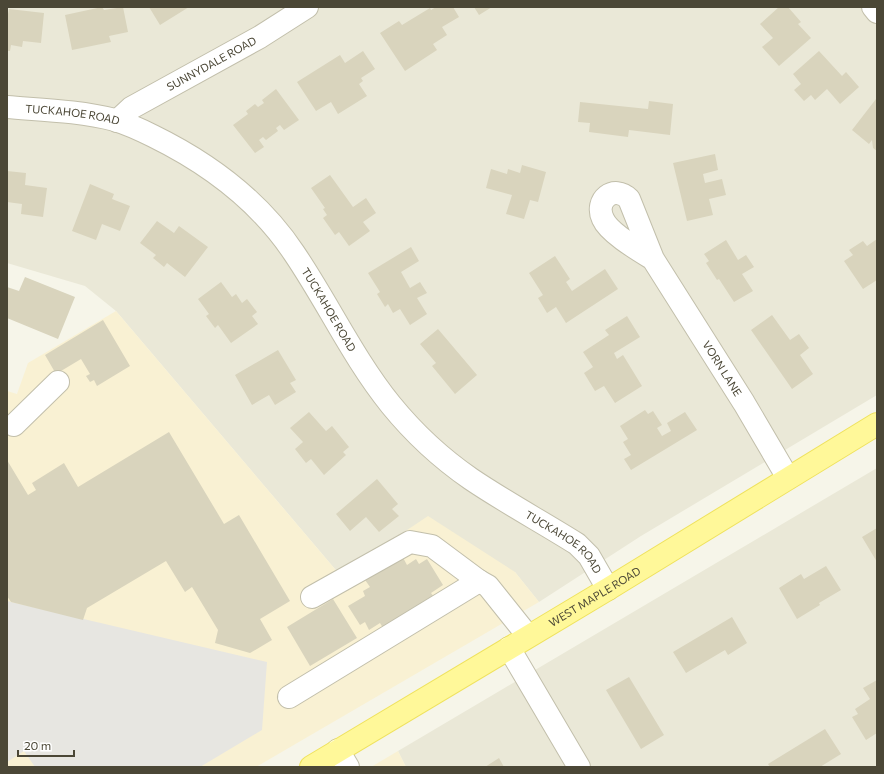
<svg xmlns="http://www.w3.org/2000/svg" width="884" height="774" font-family="Commissioner,sans-serif">
<style>
.residential{fill:#eae8d7}
.commercial{fill:#f9f1d3}
.parking{fill:#e7e6e1}
.building{fill:#d9d4bd}
.lines{fill:none;stroke-linecap:round;stroke-linejoin:round}
.minor-casing{stroke:#c2bfab;stroke-width:24}
.major-casing{stroke:#efe25e;stroke-width:24}
.minor{stroke:#fff;stroke-width:22}
.major{stroke:#fff899;stroke-width:22}
.labels{text-anchor:middle;stroke-width:3;stroke-linejoin:round;paint-order:stroke}
.street-label{font-size:11px;fill:#4b4736;stroke:#fff}
</style>
<rect width="100%" height="100%" fill="#f6f5e9"/>
<!-- residential -->
<path class="residential" d="M7,7H877V395L641,536L539,602L515,572L340,575L116,311L85,286L7,263Z
M877,468V767H406L398,751Z"/>
<!-- commercial -->
<path class="commercial" d="M116,311L340,575L428,516L515,572L539,602L256,767H7V391L17,394L28,363Z
M398,751L406,767H371Z"/>
<!-- parking -->
<path class="parking" d="M7,601L267,662L262,730L200,767H35L24,751L7,762Z"/>
<!-- building -->
<path class="building" d="M102,7L104,10L123,7L128,32L109,36L111,42L72,50L65,15Z
M149,7H189L160,25Z
M436,7H453L459,17L442,27L447,35L433,44L437,50L405,71L380,33L399,21L402,25L430,8L431,10Z
M474,7H492L479,15Z
M779,7H788L801,22L798,24L811,38L779,66L762,47L773,38L760,24Z
M9,9L44,13L41,43L23,41L22,47L11,45L10,51H7V14H8Z
M363,51L375,69L361,78L363,81L359,84L367,96L338,114L331,102L316,111L297,82L340,55L345,63Z
M819,51L842,76L846,72L859,87L840,104L827,89L815,100L811,95L804,101L794,90L801,84L793,74Z
M276,89L299,120L284,130L280,125L276,128L278,131L266,140L263,137L259,140L264,147L255,153L233,125L248,114L246,111L255,104L258,107L264,103L262,100Z
M876,99L877,100V151L873,148L872,140L869,144L852,130Z
M649,101L673,104L670,135L629,130L628,137L589,132L590,123L578,122L580,102L648,109Z
M715,154L718,170L703,174L705,183L722,179L726,195L709,199L713,215L687,221L673,163Z
M522,165L546,172L538,202L530,200L524,219L506,214L512,195L486,188L491,169L507,174L508,169L520,173Z
M7,171L26,173L25,185L47,188L43,217L21,214L22,204L7,202Z
M330,175L353,207L366,198L376,213L363,222L370,231L349,246L339,232L335,235L323,218L327,215L323,209L325,208L311,188Z
M90,184L114,194L112,199L130,206L120,231L102,224L96,240L72,231Z
M157,221L174,233L179,226L208,247L185,277L167,263L164,267L153,258L156,255L140,243Z
M877,239V280L863,289L844,261L853,255L849,250L863,241L867,246Z
M726,240L738,260L746,255L754,267L742,274L753,291L734,302L719,279L717,280L706,263L709,261L704,254Z
M411,247L419,261L401,272L410,288L420,282L427,293L417,298L427,314L410,325L400,309L393,313L388,304L385,307L377,294L380,292L368,273Z
M555,256L570,279L566,282L572,291L605,269L618,289L566,323L556,307L547,313L538,298L543,295L529,273Z
M25,277L75,297L58,339L7,318V287L19,291Z
M221,282L232,297L236,294L242,303L247,299L257,312L252,316L258,324L231,343L218,325L215,328L206,316L209,314L198,299Z
M772,315L790,340L799,334L809,348L800,355L813,374L792,389L751,330Z
M627,316L640,337L614,353L617,359L623,355L642,386L615,403L604,386L595,391L584,373L593,367L583,352L609,335L605,330Z
M103,320L130,366L97,386L94,380L90,382L86,376L90,374L81,359L56,374L45,355Z
M438,329L477,375L455,394L432,366L436,363L420,344Z
M278,350L296,380L290,383L296,392L275,405L269,395L252,405L235,375Z
M645,410L648,414L653,411L662,425L657,428L662,436L671,431L667,423L685,412L697,430L631,470L624,459L631,455L623,442L628,439L620,426Z
M309,412L326,431L332,426L349,447L343,452L346,455L324,475L311,459L306,463L295,449L303,442L290,428Z
M169,432L224,524L239,515L290,601L260,619L272,640L250,653L215,643L218,630L192,587L185,592L166,561L87,608L83,620L11,602L7,596V460L28,495L36,490L32,483L64,463L78,487Z
M377,479L398,504L392,509L399,516L379,532L366,517L350,531L336,514Z
M877,528V562L862,537Z
M401,554L407,565L416,559L419,564L427,559L443,585L431,593L434,597L383,628L380,623L369,630L365,622L360,625L348,606L365,596L363,591L370,587L363,577Z
M826,566L841,590L819,603L820,605L797,619L779,588L801,574L804,579Z
M333,599L357,638L310,666L287,627Z
M732,617L747,643L728,655L725,650L686,673L673,652Z
M629,677L664,735L641,749L606,690Z
M877,680V733L866,740L852,717L858,714L855,709L870,699L863,688Z
M825,729L841,754L820,767H770L768,764Z
M499,758L504,767H485Z"/>
<g class="lines">
<!-- minor casing -->
<g class="minor-casing">
<g id="minor">
<path d="M873,7L877,12"/>
<path id="s1" d="M7,107C43,110 80,111 115,120C128,124 141,130 153,136C208,163 260,202 294,253C328,303 353,358 391,405C413,432 442,459 471,479C505,502 542,522 577,544L589,556L608,589"/>
<path id="s2" d="M117,121L131,108L260,37L307,7"/>
<path id="s3" d="M653,259C640,251 609,233 603,219C594,200 614,184 629,199L653,259L744,403L788,478"/>
<path d="M14,425L58,382"/>
<path d="M312,597L410,542L432,546L479,581L488,586L528,636"/>
<path d="M509,648L579,767"/>
<path d="M289,697L479,581"/>
<path d="M338,750L348,767"/>
</g>
</g>
<!-- major casing -->
<g class="major-casing">
<g id="major">
<path id="s4" d="M311,767L608,589L877,424"/>
</g>
</g>
<!-- minor -->
<use href="#minor" class="minor"/>
<!-- major -->
<use href="#major" class="major"/>
</g>
<g class="labels">
<!-- street labels -->
<g class="street-label">
<text dy="4" stroke="none"><textPath href="#s2" startOffset="111">SUNNYDALE ROAD</textPath></text>
<text dy="4" stroke="none"><textPath href="#s1" startOffset="66">TUCKAHOE ROAD</textPath></text>
<text dy="4" stroke="none"><textPath href="#s1" startOffset="402">TUCKAHOE ROAD</textPath></text>
<text dy="4" stroke="none"><textPath href="#s3" startOffset="308">VORN LANE</textPath></text>
<text dy="4" stroke="none"><textPath href="#s1" startOffset="738">TUCKAHOE ROAD</textPath></text>
<text dy="4" stroke="none"><textPath href="#s4" startOffset="331">WEST MAPLE ROAD</textPath></text>
</g>
</g>
<!-- border -->
<rect width="884" height="774" fill="none" stroke="#4b4736" stroke-width="16"/>
<!-- scale -->
<path d="M18 750v6h56v-6" fill="none" stroke="#4b4736" stroke-width="2"/>
<text x="24" y="750" font-size="12" fill="#4b4736" stroke="#ffffff" stroke-width="3" paint-order="stroke">20 m</text>
</svg>
